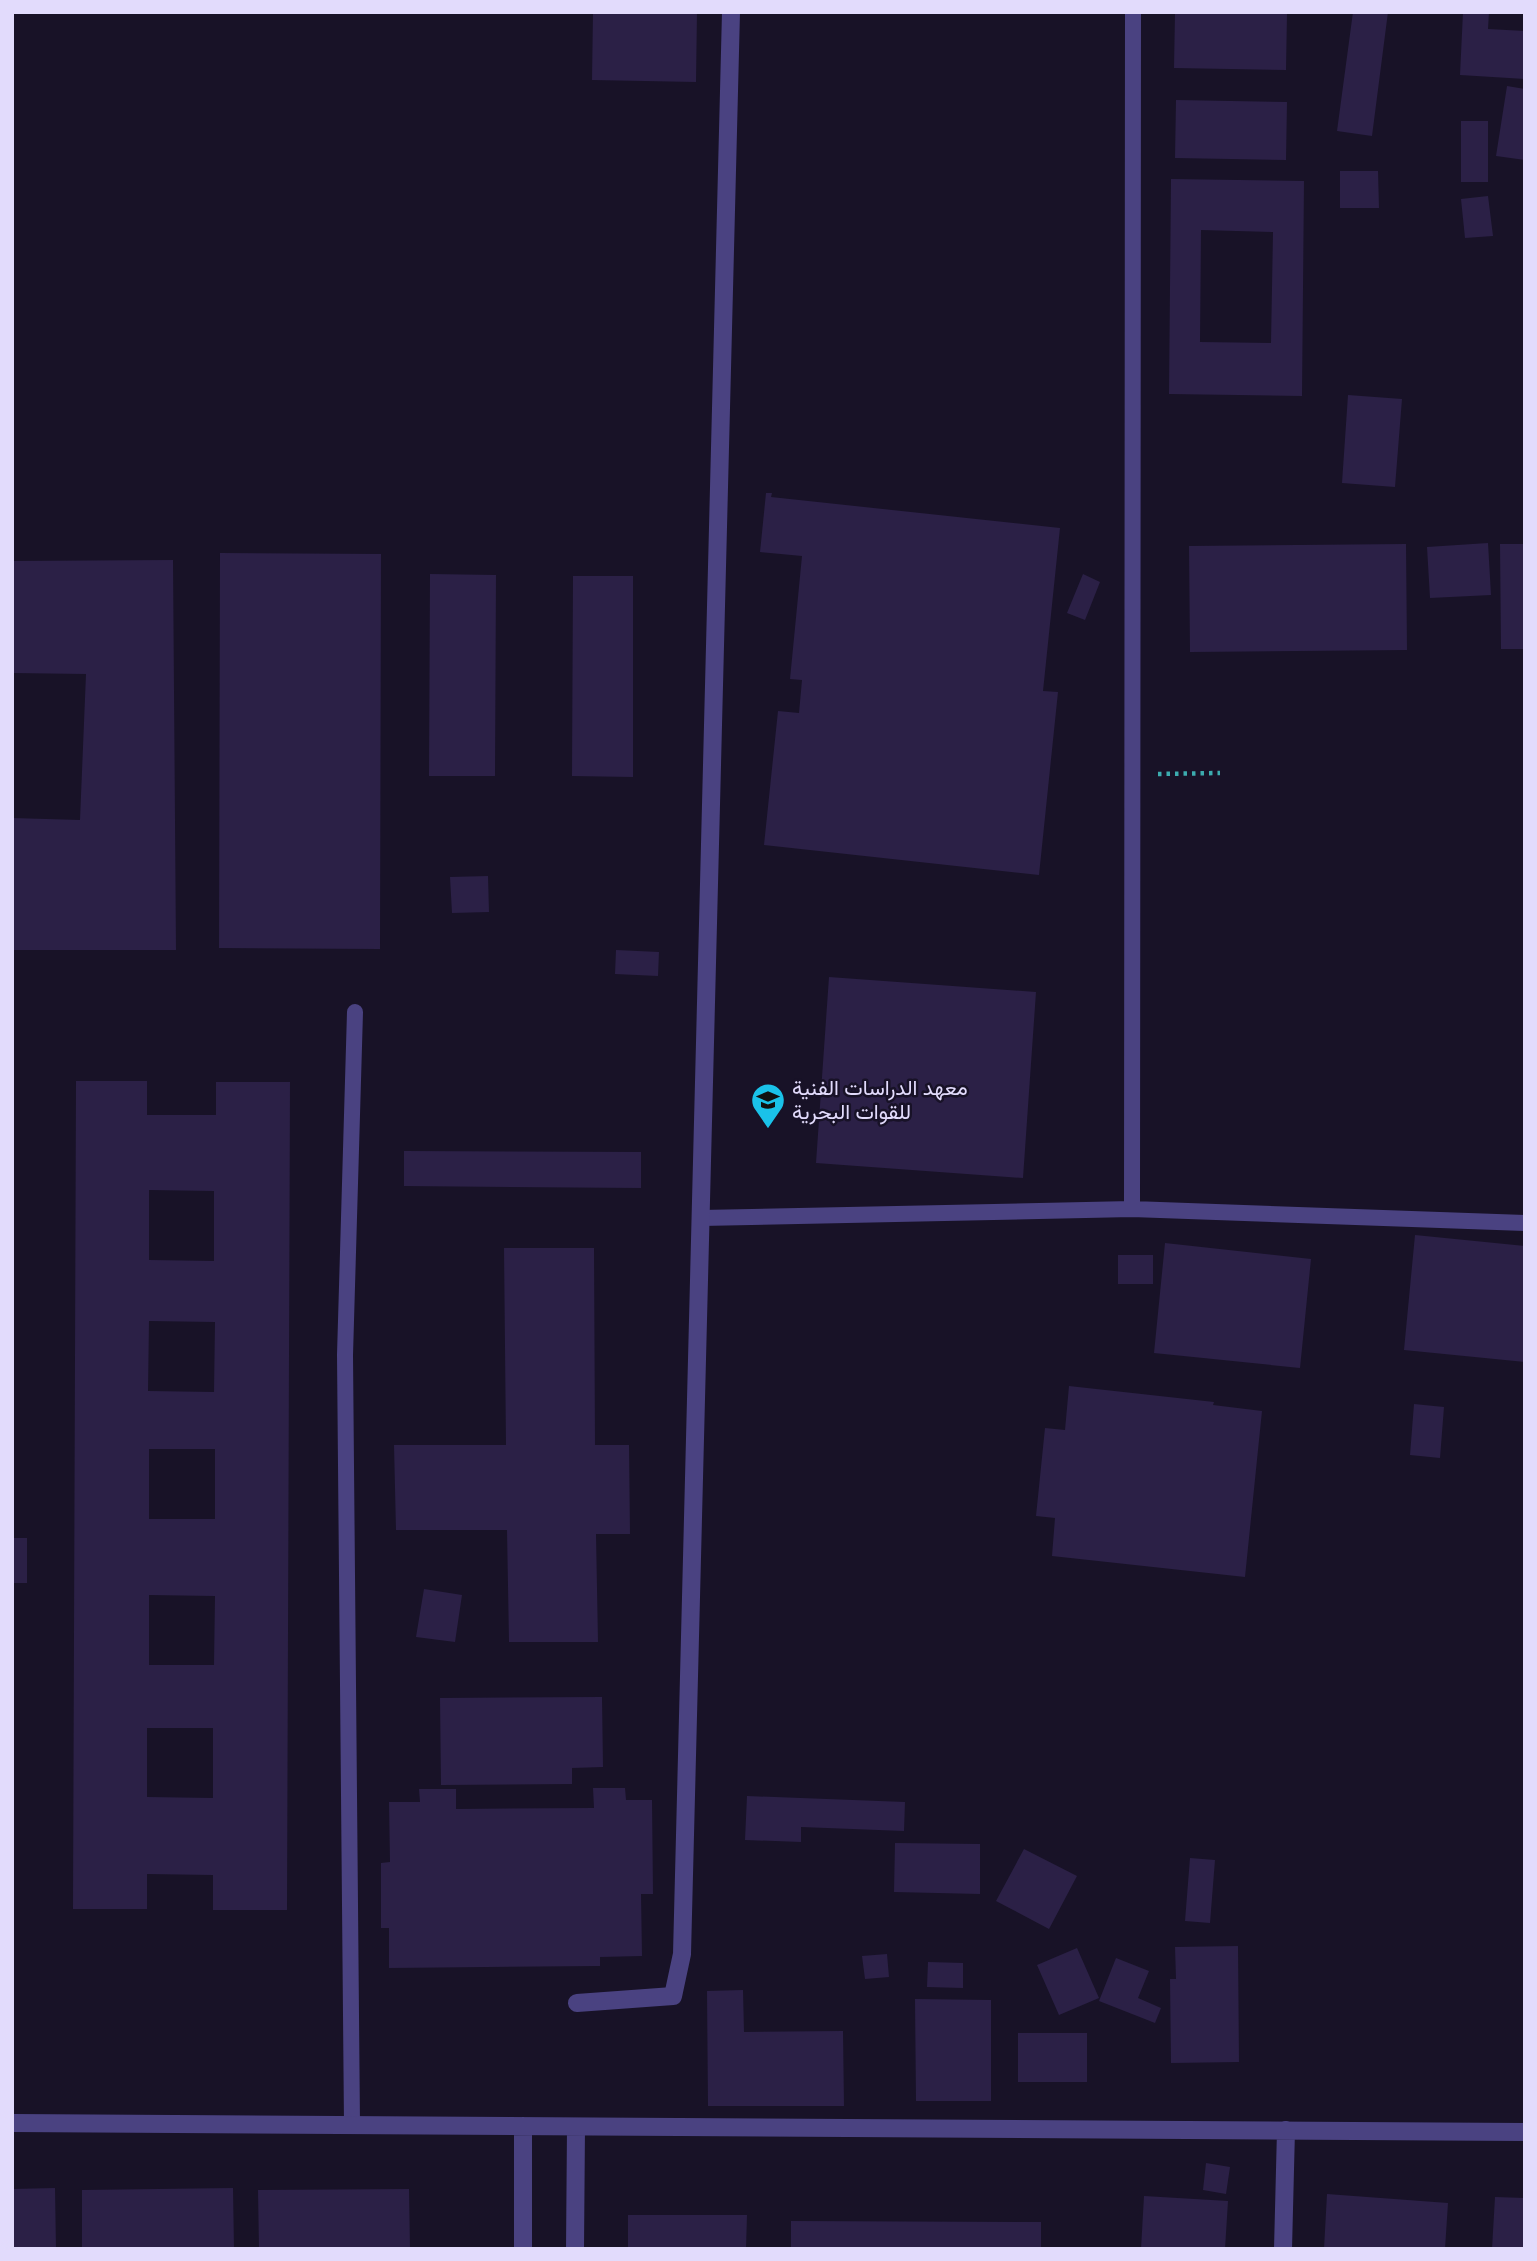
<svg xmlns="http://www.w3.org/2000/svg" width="1537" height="2261" font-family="Raleway,Vazirmatn,sans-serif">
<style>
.building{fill:#2b2046;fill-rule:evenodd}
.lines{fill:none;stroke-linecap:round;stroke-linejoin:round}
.path{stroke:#3cacaf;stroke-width:4.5;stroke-dasharray:3.5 5;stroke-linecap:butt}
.service{stroke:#4a4281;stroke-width:16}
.minor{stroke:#4a4281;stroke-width:18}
.labels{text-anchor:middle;stroke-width:5;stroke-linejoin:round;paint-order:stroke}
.poi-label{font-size:21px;fill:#e2dbfc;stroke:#181227;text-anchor:start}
</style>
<rect width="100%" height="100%" fill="#181227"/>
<!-- building -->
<path class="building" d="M593,12H697L696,82L592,80Z
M1353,12H1388L1372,136L1337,131Z
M1463,12H1489L1488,29L1525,31V79L1460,75Z
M1175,13L1287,14L1286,70L1174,68Z
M1507,86L1525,89V160L1496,156Z
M1176,100L1287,102L1286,160L1175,158Z
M1461,121H1488V182H1461Z
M1340,171H1378L1379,208H1340Z
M1171,179L1304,181L1302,396L1169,394ZM1201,230L1273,232L1271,343L1200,342Z
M1488,196L1493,236L1465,238L1461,199Z
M1348,395L1402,399L1395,487L1342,483Z
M766,493H772L771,497L1060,528L1043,691L1058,692L1039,875L764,845L778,711L799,713L802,680L790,679L802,556L760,552Z
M1488,543L1491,595L1430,598L1427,547Z
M1406,544L1407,650L1190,652L1189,546Z
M1500,544H1525V649H1501Z
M220,553L381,554L380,949L219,948Z
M173,560L176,950H12V818L80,820L86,674L12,673V561Z
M430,574L496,575L495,776H429Z
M1083,574L1100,582L1085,620L1067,613Z
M573,576H633V777L572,776Z
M488,876L489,912L452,913L450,877Z
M616,950L659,952L658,976L615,974Z
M829,977L1036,992L1023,1178L816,1163Z
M76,1081H147V1115H216V1082H290L287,1910H213V1875L147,1874V1909H73ZM149,1190L214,1191V1261L149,1260ZM149,1321L215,1322L214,1392L148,1391ZM149,1449H215V1519H149ZM149,1595L215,1596L214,1665H149ZM147,1728H213V1798L147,1797Z
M404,1151L641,1152V1188L404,1186Z
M1415,1235L1525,1246V1362L1404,1350Z
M1165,1243L1311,1259L1300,1368L1154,1353Z
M504,1248H594L595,1445H629L630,1534H596L598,1642H509L507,1530H396L394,1445H506Z
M1118,1255H1153V1284H1118Z
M1069,1386L1214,1402L1213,1405L1262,1411L1245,1577L1052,1556L1055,1518L1036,1516L1045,1428L1065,1430Z
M1414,1404L1444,1407L1440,1458L1410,1455Z
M12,1538H27V1583H12Z
M424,1589L462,1595L455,1642L416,1637Z
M602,1697L603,1767L572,1768V1784L441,1785L440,1698Z
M593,1788H625L626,1800H652L653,1894H641L642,1956L600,1957V1966L389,1968V1928H381V1863L390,1862L389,1802H420L419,1789H456V1809L594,1808Z
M747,1796L905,1802L904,1831L801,1827V1842L745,1840Z
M895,1843L980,1844V1894L894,1892Z
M1024,1849L1077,1876L1049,1929L996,1901Z
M1190,1858L1215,1860L1210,1923L1185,1921Z
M1238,1946L1239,2062L1171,2063L1170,1979H1176L1175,1947Z
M1077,1948L1099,1998L1059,2015L1037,1965Z
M887,1954L889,1977L865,1979L862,1956Z
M1116,1958L1149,1971L1138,1998L1161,2008L1155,2023L1099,2001Z
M928,1962L963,1963V1988L927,1987Z
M743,1990L744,2032L843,2031L844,2106H708L707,1991Z
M915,1999L991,2000V2101H916Z
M1018,2033H1087V2082H1018Z
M1206,2163L1230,2167L1226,2194L1203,2190Z
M55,2188L56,2249H12V2189Z
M233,2188L234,2249H82V2190Z
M409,2189L410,2249H259L258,2190Z
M1327,2194L1448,2203L1445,2249H1324Z
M1144,2196L1228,2201L1225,2249H1141Z
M1495,2197L1525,2198V2249H1492Z
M628,2215H747L746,2249H628Z
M791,2221L1041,2222V2249H791Z"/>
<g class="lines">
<!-- path -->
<path class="path" d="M1158,774L1220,773"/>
<!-- service -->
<path class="service" d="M1133,12L1132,1209L1525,1223
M701,1218L1132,1209
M352,2125L345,1355L355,1012"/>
<!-- minor -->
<path class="minor" d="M577,2003L673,1996L682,1954L731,12
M12,2123L1525,2132
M523,2249V2126
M575,2249L576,2127
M1283,2249L1286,2130"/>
</g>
<!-- icons -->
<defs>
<g id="university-pin" transform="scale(1.75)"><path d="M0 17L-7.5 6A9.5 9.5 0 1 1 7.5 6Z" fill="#1ac2e9" stroke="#181227"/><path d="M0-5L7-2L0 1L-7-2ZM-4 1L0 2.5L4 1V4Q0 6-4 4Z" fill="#111"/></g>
</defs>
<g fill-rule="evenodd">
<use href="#university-pin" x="768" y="1100"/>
</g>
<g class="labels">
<!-- poi labels -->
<g class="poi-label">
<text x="792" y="1095">معهد الدراسات الفنية<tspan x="792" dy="24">للقوات البحرية</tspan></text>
</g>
</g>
<!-- border -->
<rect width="1537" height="2261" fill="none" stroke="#e2dbfc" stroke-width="28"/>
</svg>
